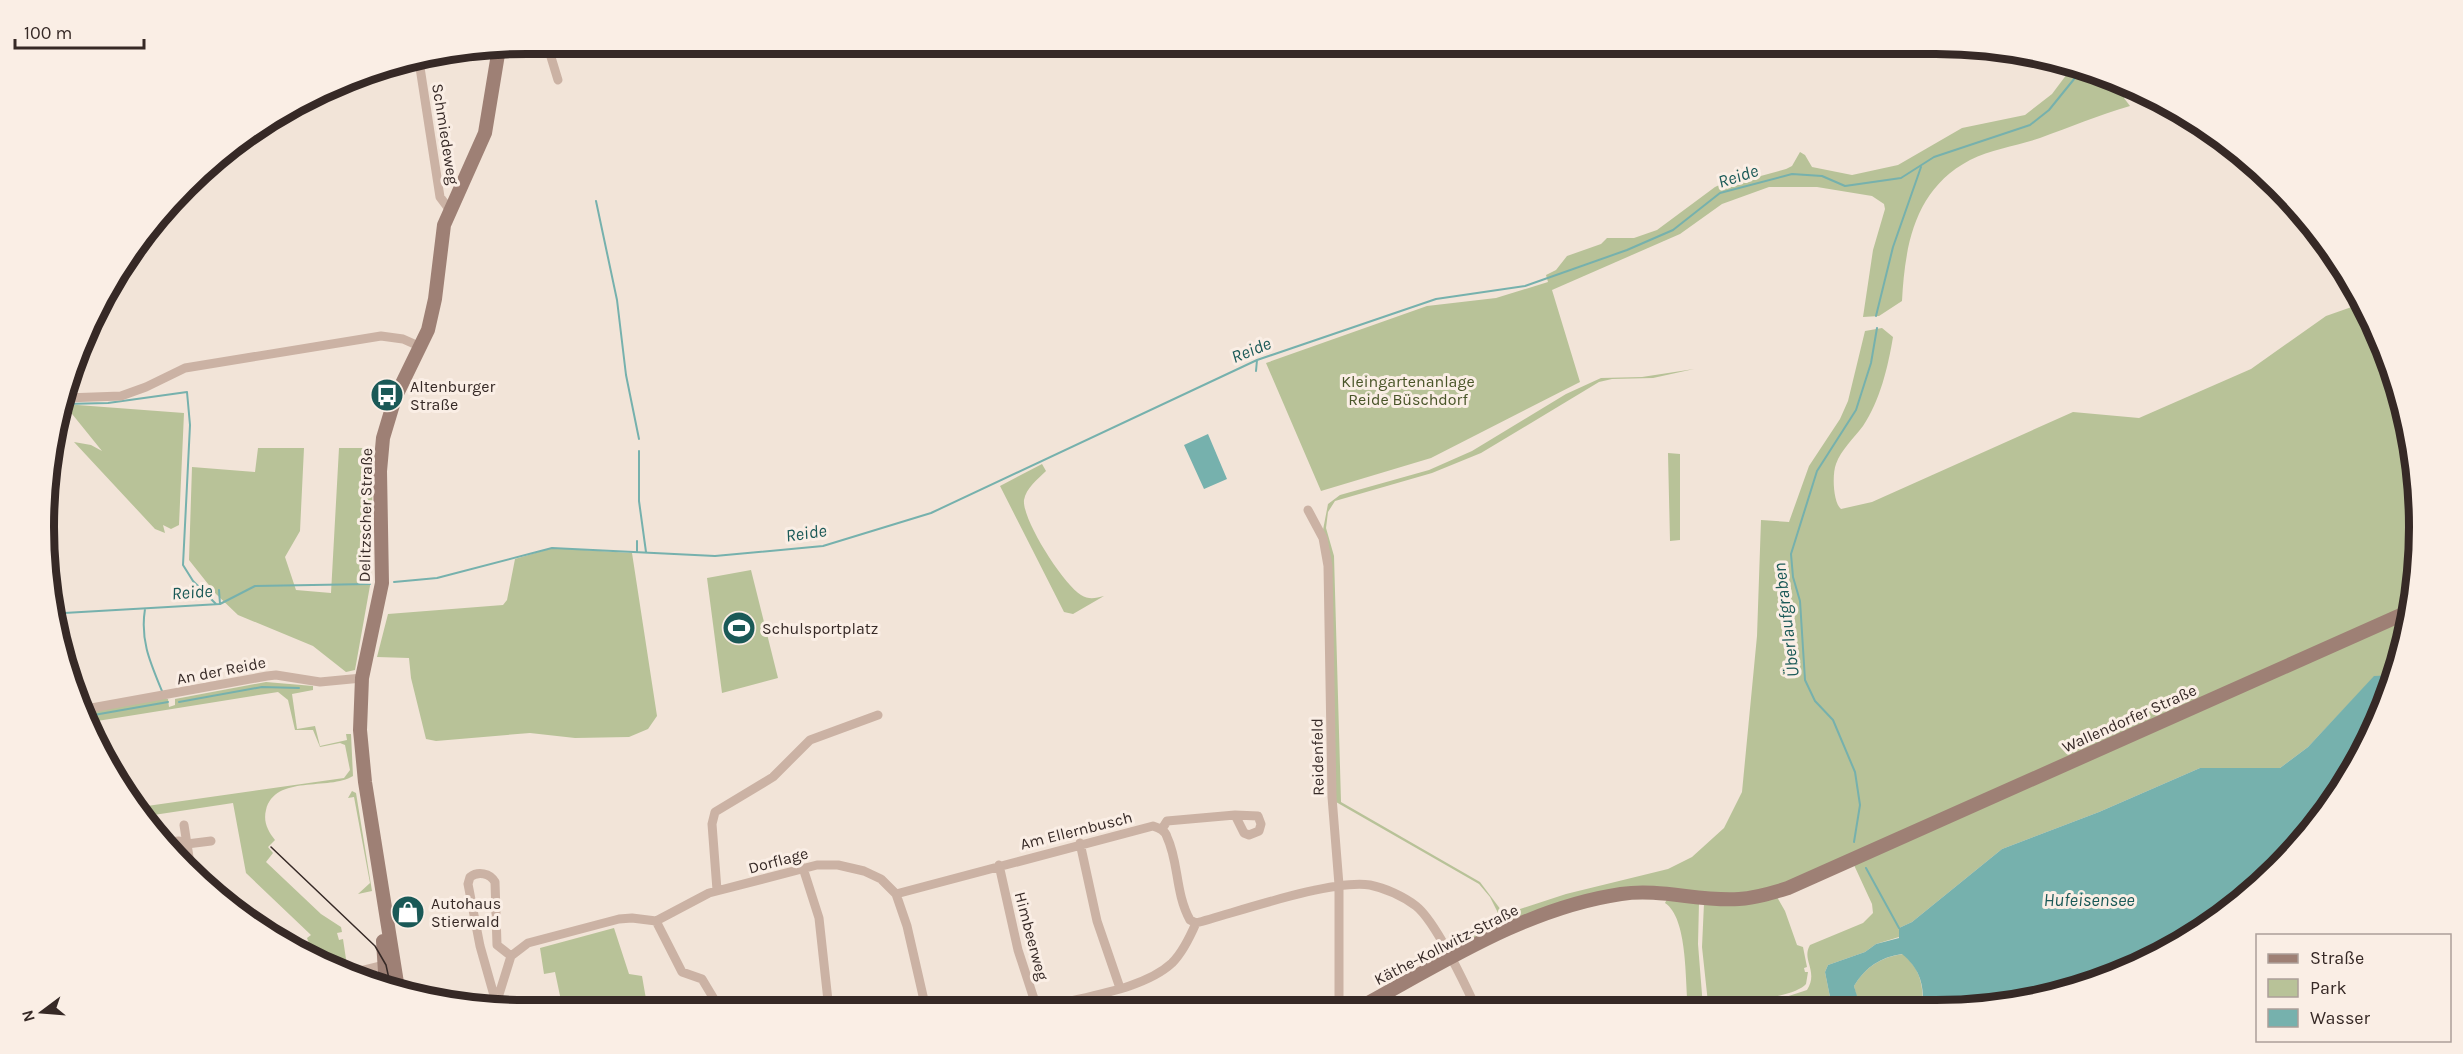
<svg xmlns="http://www.w3.org/2000/svg" width="2463" height="1054" font-family="Karla,sans-serif">
<style>
.green{fill:#b8c298}
.water{fill:#76b1ad}
.lines{fill:none;stroke-linecap:round;stroke-linejoin:round}
.stream{stroke:#76b1ad;stroke-width:2}
.street{stroke:#cbb2a4;stroke-width:9}
.secondary{stroke:#9e8075;stroke-width:14}
.tram{stroke:#362926;stroke-width:1.5}
.labels{text-anchor:middle;stroke-width:6;stroke-linejoin:round;paint-order:stroke}
.street-label{font-size:16px;fill:#362926;stroke:#faeee5}
.park-label{font-size:16px;fill:#495529;stroke:#faeee5}
.poi-label{font-size:16px;fill:#362926;stroke:#faeee5;text-anchor:start}
.water-label{font-size:18px;font-style:italic;fill:#1a5957;stroke:#faeee5}
.rim{fill:none;stroke:#362926;stroke-width:8}
</style>
<rect width="100%" height="100%" fill="#f2e4d8"/>
<!-- green -->
<path class="green" d="M2073,66L2090,69L2084,77L2085,81L2108,86H2125L2124,98L2130,106C2099,115 2070,127 2040,138C2017,146 1992,149 1970,160C1915,189 1905,244 1902,301L1879,316L1863,317L1873,250L1885,209L1884,204L1872,196L1817,187H1769L1722,204L1680,234L1552,290L1580,382L1431,458L1321,491L1266,363L1427,306L1496,298L1548,282L1546,275L1556,270L1567,256L1601,244L1607,238H1634L1657,230L1715,187L1730,180H1746L1786,169L1792,166L1800,152L1805,155L1812,167L1852,175L1898,165L1962,128L2025,115L2052,94Z
M2363,303L2370,313L2403,402L2418,496L2415,590L2412,604L1779,886L1748,894H1722L1634,888L1454,949H1449L1502,921L1490,897L1479,884L1336,802L1323,530L1328,504L1340,495L1429,470L1472,451L1566,394L1601,378L1642,377L1694,369L1653,378L1612,379L1599,382L1481,453L1432,473L1335,501L1328,512L1326,528L1334,556L1341,802L1480,882L1501,910L1511,912L1566,894L1668,869L1692,857L1724,828L1742,792L1757,636L1761,520L1789,522L1809,466L1840,419L1848,401L1865,331L1882,328L1893,337C1888,367 1880,401 1863,426C1854,438 1841,450 1836,464C1832,474 1833,502 1841,509L1872,502L2073,412L2139,418L2251,369L2326,316Z
M64,404L184,413L179,525L171,529L163,525L165,533L155,529L74,442L91,445L102,451Z
M258,448H304L300,531L285,557L296,590L331,593L339,448H373L371,580L355,670L346,672L313,646L238,615L216,594L189,560L192,467L255,472Z
M1668,453L1680,454V540L1670,541Z
M1042,464L1046,471C1038,479 1026,488 1024,500C1022,520 1064,585 1081,595C1089,600 1096,598 1104,596L1073,614L1064,612L1000,486Z
M552,548L632,553L657,716L648,729L629,737L575,738L530,733L436,741L426,739L411,678L409,658L377,657L388,614L503,605L507,600L515,559Z
M751,570L778,678L722,693L707,578Z
M2409,617L2396,675L2374,677L2308,747L2280,768H2200L2099,812L2002,849L1912,922L1899,928V937L1876,944L1865,952L1828,965L1825,972L1832,1007H1719L1770,1002L1807,990C1819,971 1801,960 1810,945L1863,923L1873,913L1872,904L1854,865Z
M266,682L313,686V690L292,694L297,729L315,726L320,746L347,740L346,734H351L353,776C329,791 275,774 266,810C263,822 268,831 275,840L268,847L273,853L266,862L321,914L341,927L342,932L337,933L339,940L343,939L346,959L343,965L334,968L315,959L307,938L311,935L246,873L233,803L147,816L140,807L344,778L350,770L345,745L340,743L320,747L313,730H295L288,700L278,692L91,722L87,712L164,698L168,699L169,707L175,705V699Z
M352,791L356,793L372,891L358,894L370,883L354,797L348,798Z
M1668,897H1777L1785,911L1797,945L1803,947L1807,967L1804,968L1805,972H1808L1806,984C1795,998 1726,1005 1708,1003L1702,947L1704,903H1699L1698,944L1703,1007H1688C1685,981 1688,918 1665,903Z
M614,928L629,974L642,976L646,999H588V1010H563L555,972L544,974L540,948Z
M1903,954C1920,969 1923,983 1923,1006L1872,1007L1858,1003L1854,986C1865,967 1881,957 1903,954Z"/>
<!-- water -->
<path class="water" d="M1208,434L1227,479L1204,489L1184,445Z
M2396,675L2338,796L2255,891L2121,974L1999,1006L1923,1007C1924,984 1920,969 1902,954C1881,957 1865,967 1854,986L1859,1003L1872,1007H1832L1825,972L1828,965L1865,952L1876,944L1899,938V928L1912,922L2002,849L2099,812L2200,768H2280L2308,747L2374,676Z"/>
<g class="lines">
<!-- stream -->
<path class="stream" d="M596,201L617,300L626,375L639,439
M1876,316L1893,247L1921,167
M1256,371L1257,360
M64,404L108,403L187,392L190,425L183,565L193,581L216,604
M639,451V501L646,552
M637,552V541
M394,582L437,578L552,548L715,556L823,546L931,513L1257,360L1436,299L1525,286L1627,250L1673,230L1720,193L1792,174L1822,176L1845,186L1901,178L1934,157L2030,125L2049,110L2083,68
M219,590L220,604
M51,604L64,613L220,604L255,586L370,584
M145,609C140,640 150,662 162,691
M179,702L262,687L299,688
M88,716L168,702
M1854,842L1860,805L1855,772L1833,720L1815,701L1805,680L1800,601L1793,577L1791,554L1817,471L1856,410L1871,363L1877,328
M1866,868L1899,928"/>
<!-- street -->
<path class="street" d="M547,44L558,80
M419,61L440,197L449,209
M66,398L121,396L146,387L185,368L381,336L403,339L421,347
M1308,510L1323,538L1328,566L1332,797L1339,885V1008
M86,709L267,676L276,675L320,682L362,678
M184,825L191,870
M1162,829L1167,821L1235,815L1244,833L1249,835L1259,831L1261,824L1258,816L1235,815
M169,842L179,841L187,844L211,841
M1080,843L1097,921L1120,988
M999,865L1018,950L1034,999L1050,1006C1087,996 1144,989 1172,963C1183,952 1190,937 1196,923
M803,868L819,918L829,1010
M717,890L712,824L715,812L773,777L810,740L878,715
M896,894L1153,826C1159,828 1165,830 1167,837C1179,862 1175,893 1190,920L1196,923C1238,912 1331,879 1370,885C1385,888 1403,896 1416,906C1435,921 1465,984 1476,1008
M656,921L682,972L702,979L717,1004
M511,956L528,943L619,919L632,918L656,921L709,893L817,865H838L864,871L881,879L896,894L907,926L926,1009
M347,974L388,964
M497,1001L511,956L497,945L495,882C490,873 478,871 470,877L468,884L480,946L497,1006"/>
<!-- secondary -->
<path class="secondary" d="M383,941L386,987
M398,989L365,782L360,730L362,678L382,583L380,471L383,438L395,398L428,330L435,299L444,225L485,133L499,48
M1359,1008C1442,963 1526,908 1621,894C1661,888 1700,902 1739,899C1756,898 1772,893 1788,888L2410,611"/>
<!-- tram -->
<path class="tram" d="M271,847L375,946L386,965L391,988"/>
</g>
<!-- icons -->
<defs>
<g id="bus-disc" transform="scale(1.725)"><circle r="9.5" fill="#1a5957" stroke="#faeee5"/><path d="M-5-6H5V4H4V6H2V4H-2V6H-4V4H-5ZM-3.5-4V0h7V-4ZM-3.5 1.2v1.5H-2V1.2ZM2 1.2v1.5H3.5V1.2Z" fill="#fff"/></g>
<g id="stadium-disc" transform="scale(1.725)"><circle r="9.5" fill="#1a5957" stroke="#faeee5"/><path d="M0-5a6.5 5 0 1 0 0 10a6.5 5 0 1 0 0-10ZM-3.5-1.8h7v3.6h-7Z" fill="#fff"/></g>
<g id="shop-disc" transform="scale(1.725)"><circle r="9.5" fill="#1a5957" stroke="#faeee5"/><path d="M-5-2.5h2.3a2.7 3.5 0 0 1 5.4 0H5L5.5 6h-11ZM-1.5-2.5h3a1.5 2.3 0 0 0-3 0Z" fill="#fff"/></g>
</defs>
<g fill-rule="evenodd">
<use href="#bus-disc" x="387" y="395"/>
<use href="#stadium-disc" x="739" y="628"/>
<use href="#shop-disc" x="408" y="912"/>
</g>
<g class="labels">
<!-- street labels -->
<g class="street-label">
<text transform="translate(446 134) rotate(81)" y="6">Schmiedeweg</text>
<text transform="translate(365 515) rotate(-89)" y="6">Delitzscher Straße</text>
<text transform="translate(221 670) rotate(-11)" y="6">An der Reide</text>
<text transform="translate(2129 718) rotate(-24)" y="6">Wallendorfer Straße</text>
<text transform="translate(1317 757) rotate(-91)" y="6">Reidenfeld</text>
<text transform="translate(1076 830) rotate(-14)" y="6">Am Ellernbusch</text>
<text transform="translate(778 860) rotate(-15)" y="6">Dorflage</text>
<text transform="translate(1032 936) rotate(75)" y="6">Himbeerweg</text>
<text transform="translate(1446 944) rotate(-27)" y="6">Käthe-Kollwitz-Straße</text>
</g>
<!-- park labels -->
<g class="park-label">
<text x="1408" y="387">Kleingartenanlage<tspan x="1408" dy="18">Reide Büschdorf</tspan></text>
</g>
<!-- poi labels -->
<g class="poi-label">
<text x="410" y="392">Altenburger<tspan x="410" dy="18">Straße</tspan></text>
<text x="762" y="634">Schulsportplatz</text>
<text x="431" y="909">Autohaus<tspan x="431" dy="18">Stierwald</tspan></text>
</g>
<!-- water labels -->
<g class="water-label">
<text transform="translate(1738 176) rotate(-18)" y="6">Reide</text>
<text transform="translate(1251 350) rotate(-22)" y="6">Reide</text>
<text transform="translate(806 533) rotate(-8)" y="6">Reide</text>
<text transform="translate(192 592) rotate(-4)" y="6">Reide</text>
<text transform="translate(1786 620) rotate(-97)" y="6">Überlaufgraben</text>
<text x="2089" y="906">Hufeisensee</text>
</g>
</g>
<!-- crop -->
<path d="M0 0H2463V1054H0ZM527 54H1936A473 473 0 0 1 2409 527V527A473 473 0 0 1 1936 1000H527A473 473 0 0 1 54 527V527A473 473 0 0 1 527 54Z" fill="#faeee5" fill-rule="evenodd"/>
<path class="rim" d="M527 54H1936A473 473 0 0 1 2409 527V527A473 473 0 0 1 1936 1000H527A473 473 0 0 1 54 527V527A473 473 0 0 1 527 54Z"/>
<!-- legend -->
<rect x="2256" y="934" width="195" height="108" fill="#faeee5" stroke="#ac9f99" stroke-width="1.5"/>
<rect x="2268" y="954" width="30" height="9" fill="#9e8075" stroke="#ac9f99" stroke-width="1.5"/>
<text x="2310" y="964" font-size="18" fill="#362926">Straße</text>
<rect x="2268" y="979" width="30" height="18" fill="#b8c298" stroke="#ac9f99" stroke-width="1.5"/>
<text x="2310" y="994" font-size="18" fill="#362926">Park</text>
<rect x="2268" y="1009" width="30" height="18" fill="#76b1ad" stroke="#ac9f99" stroke-width="1.5"/>
<text x="2310" y="1024" font-size="18" fill="#362926">Wasser</text>
<!-- north arrow -->
<g transform="translate(42 1012) rotate(254)" stroke="#faeee5" stroke-width="4.5" paint-order="stroke">
<path d="M0-4.5L10 22L0 15L-10 22Z" fill="#362926"/>
<text y="-9" font-size="16" font-weight="bold" text-anchor="middle" fill="#362926">N</text>
</g>
<!-- scale -->
<path d="M15 39v9h129v-9" fill="none" stroke="#362926" stroke-width="3"/>
<text x="24" y="39" font-size="18" fill="#362926" stroke="#faeee5" stroke-width="4.5" paint-order="stroke">100 m</text>
</svg>
